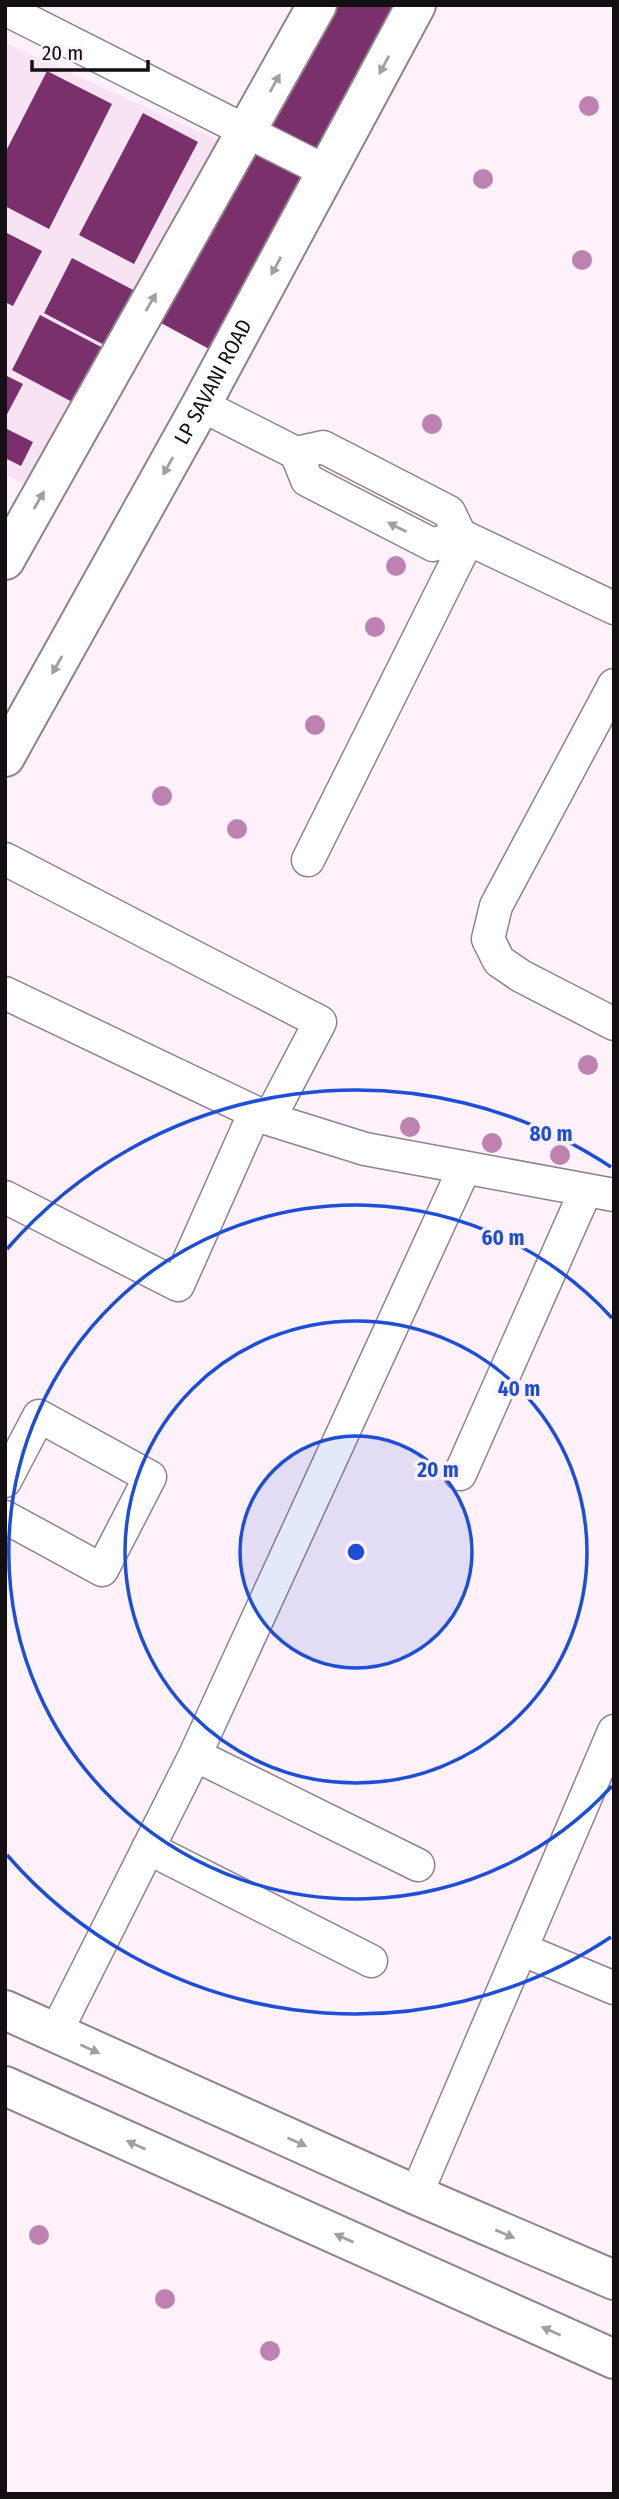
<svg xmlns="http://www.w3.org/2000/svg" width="619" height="2499" font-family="'Fira Sans Condensed',sans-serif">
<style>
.built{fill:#f7e3f1}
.building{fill:#7a306a}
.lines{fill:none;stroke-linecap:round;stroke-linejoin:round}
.minor-casing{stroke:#8f838b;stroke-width:35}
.secondary-casing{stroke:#8f838b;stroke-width:42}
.minor{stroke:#fff;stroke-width:32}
.secondary{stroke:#fff;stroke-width:38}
.tree{fill:#bd82b0}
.oneway{fill:#a19fa0}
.ring{fill:none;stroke:#1d4ed8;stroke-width:3.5}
.labels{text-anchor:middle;stroke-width:7;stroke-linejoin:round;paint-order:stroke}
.street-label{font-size:21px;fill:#130f12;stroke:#fef1fa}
.centre{fill:#1d4ed8;stroke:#fef1fa;stroke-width:3.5}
.ring-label{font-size:21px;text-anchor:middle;font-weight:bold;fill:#1d4ed8;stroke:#fef1fa;stroke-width:7;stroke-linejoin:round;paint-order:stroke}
</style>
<rect width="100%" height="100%" fill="#fef1fa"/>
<!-- built -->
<path class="built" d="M5,43L220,141L34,489L5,474Z"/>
<!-- building -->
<path class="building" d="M303,5H430L235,363L137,310Z
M47,71L112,104L49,229L5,206V153Z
M143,113L198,142L134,264L79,235Z
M5,232L42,251L13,306L5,302Z
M72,258L137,292L108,347L44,313Z
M40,315L105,349L76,404L12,370Z
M5,375L23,384L5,418Z
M5,428L33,442L21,466L5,458Z"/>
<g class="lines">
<!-- minor casing -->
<g class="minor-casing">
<path id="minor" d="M5,9L327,172
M201,405L296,453L323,447L449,512L460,535L614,608
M296,453L307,480L433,545L460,535
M614,685L496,906L488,939L499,961L521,976L614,1024
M5,859L320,1022L269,1119
M308,860L468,539
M5,993L269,1119L365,1149L614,1195
M5,1197L178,1285L255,1112
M460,1474L586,1190
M5,1481L39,1416L150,1477L102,1570L5,1517
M195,1755L418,1865
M148,1848L371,1961
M521,1949L614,1988
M55,2034L195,1755L464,1169
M416,2195L614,1731"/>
</g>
<!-- secondary casing -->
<g class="secondary-casing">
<g id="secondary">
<path d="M5,560L317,5"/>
<path id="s1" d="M5,757L201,405L416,5"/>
<path d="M5,2010L416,2195L614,2280"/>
<path d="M5,2086L614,2359"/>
</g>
</g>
<!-- minor -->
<use href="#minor" class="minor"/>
<!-- secondary -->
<use href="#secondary" class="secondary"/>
</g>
<!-- trees -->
<g class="tree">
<circle cx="589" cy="106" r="10"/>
<circle cx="483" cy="179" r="10"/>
<circle cx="582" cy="260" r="10"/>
<circle cx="432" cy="424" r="10"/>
<circle cx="396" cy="566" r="10"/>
<circle cx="375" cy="627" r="10"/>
<circle cx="315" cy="725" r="10"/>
<circle cx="162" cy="796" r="10"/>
<circle cx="237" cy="829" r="10"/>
<circle cx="588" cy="1065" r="10"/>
<circle cx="410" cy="1127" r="10"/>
<circle cx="492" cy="1143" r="10"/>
<circle cx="560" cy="1155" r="10"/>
<circle cx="39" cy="2235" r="10"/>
<circle cx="165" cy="2299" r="10"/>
<circle cx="270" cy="2351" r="10"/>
</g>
<!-- one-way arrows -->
<defs><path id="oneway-solid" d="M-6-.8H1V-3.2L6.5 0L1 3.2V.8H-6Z" transform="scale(1.75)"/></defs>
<g class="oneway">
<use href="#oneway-solid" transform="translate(384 65) rotate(118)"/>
<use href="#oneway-solid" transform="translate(275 83) rotate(-61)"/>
<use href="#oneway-solid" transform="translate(276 266) rotate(118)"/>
<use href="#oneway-solid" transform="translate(151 302) rotate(-60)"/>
<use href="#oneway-solid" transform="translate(168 466) rotate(119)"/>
<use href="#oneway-solid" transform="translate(39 500) rotate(-60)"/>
<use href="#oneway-solid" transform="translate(397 527) rotate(-153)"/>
<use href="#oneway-solid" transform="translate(57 665) rotate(119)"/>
<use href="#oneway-solid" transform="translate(90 2049) rotate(24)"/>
<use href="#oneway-solid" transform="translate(297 2142) rotate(24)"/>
<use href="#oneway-solid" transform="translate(136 2145) rotate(-156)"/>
<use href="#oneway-solid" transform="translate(505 2234) rotate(23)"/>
<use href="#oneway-solid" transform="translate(344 2238) rotate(-156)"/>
<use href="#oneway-solid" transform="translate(551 2331) rotate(-156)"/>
</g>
<!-- distance rings -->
<circle cx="356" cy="1552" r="116" fill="#1d4ed8" fill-opacity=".12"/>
<g class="ring">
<circle cx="356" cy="1552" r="116"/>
<circle cx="356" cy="1552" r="231"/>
<path d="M612 1786A347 347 0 1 1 612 1318"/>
<path d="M611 1937A462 462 0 0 1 7 1855M7 1249A462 462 0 0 1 611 1167"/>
</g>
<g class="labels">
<!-- street labels -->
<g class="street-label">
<text dy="7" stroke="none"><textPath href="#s1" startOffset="429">LP SAVANI ROAD</textPath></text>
</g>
</g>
<circle cx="356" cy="1552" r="10" class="centre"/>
<g class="ring-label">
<text x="551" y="1141">80 m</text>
<text x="503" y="1245">60 m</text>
<text x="519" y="1396">40 m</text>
<text x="438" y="1477">20 m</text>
</g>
<!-- border -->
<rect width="619" height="2499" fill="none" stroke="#130f12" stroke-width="14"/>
<!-- scale -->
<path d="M32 60v10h116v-10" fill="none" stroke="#130f12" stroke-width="3.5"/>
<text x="42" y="60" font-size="21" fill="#130f12" stroke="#fef1fa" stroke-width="5" paint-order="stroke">20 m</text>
</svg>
